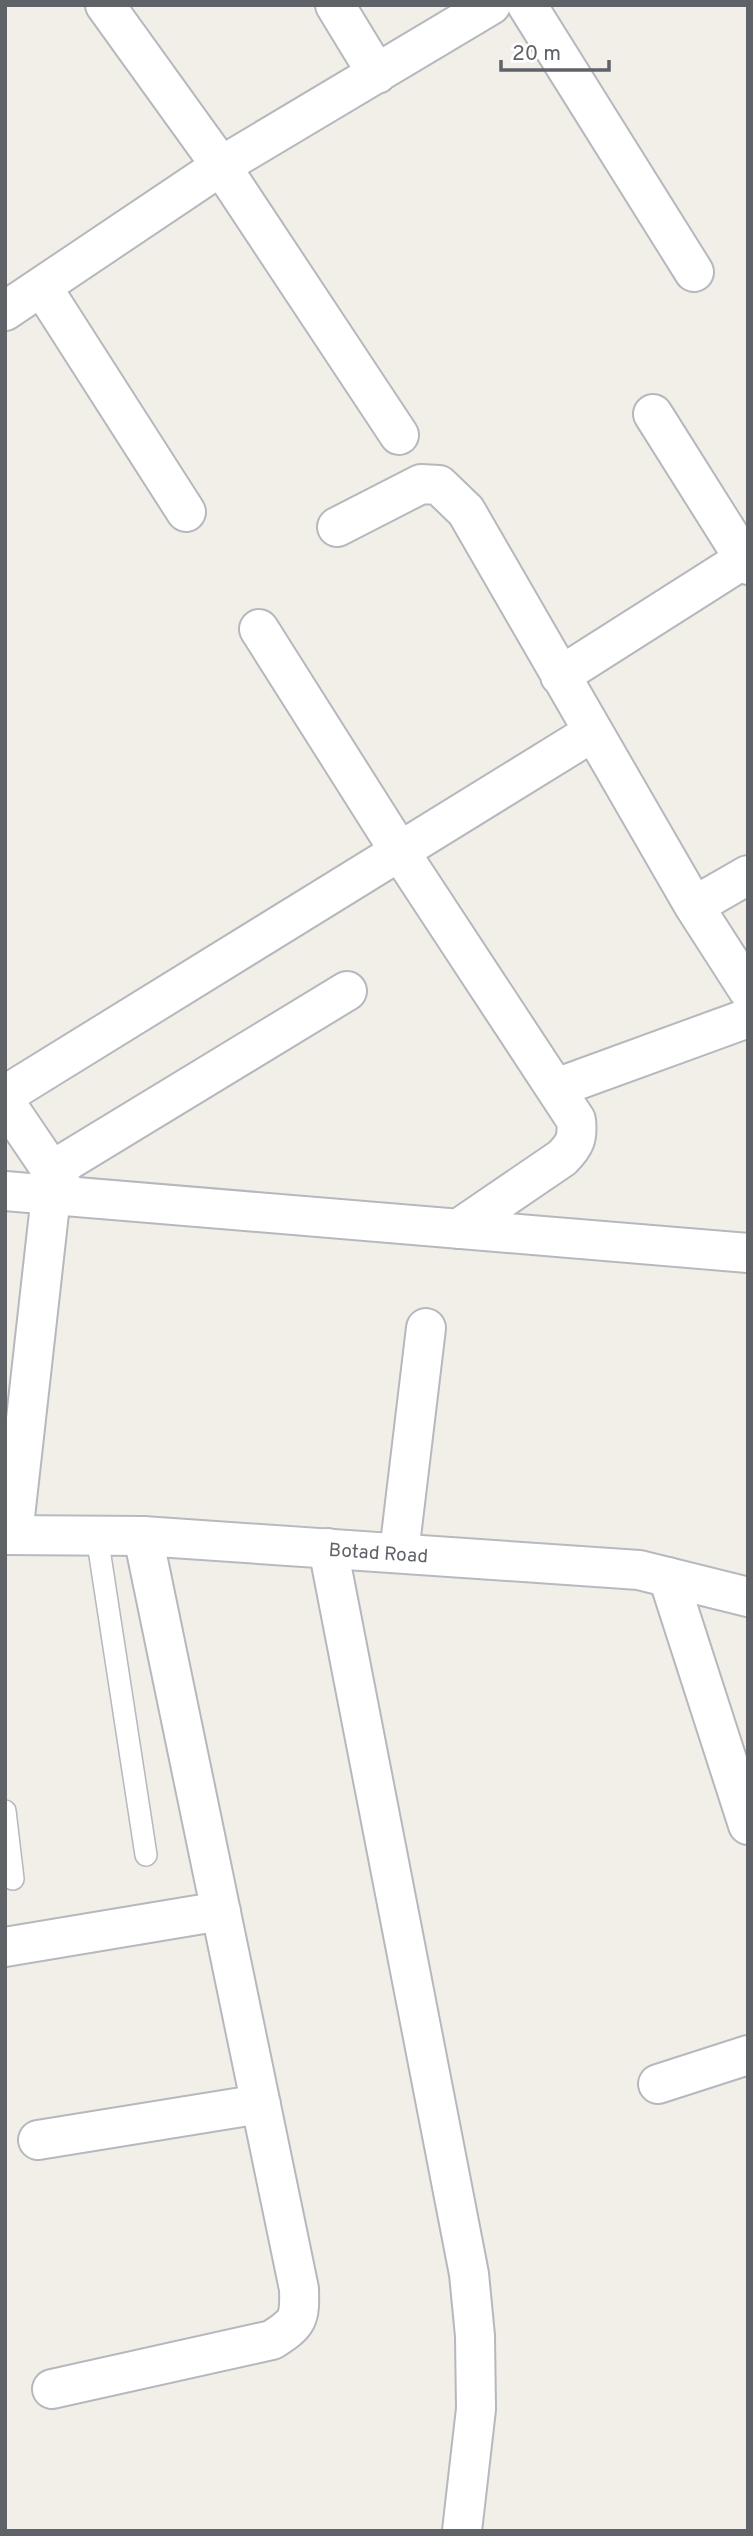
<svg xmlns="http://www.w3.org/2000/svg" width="753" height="2536" font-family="Overpass,sans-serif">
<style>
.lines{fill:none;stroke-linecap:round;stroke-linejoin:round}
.lane-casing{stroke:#b5b8bc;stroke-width:24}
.street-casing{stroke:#b5b8bc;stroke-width:42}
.secondary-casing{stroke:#b6babf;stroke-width:42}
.lane{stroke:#fff;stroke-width:21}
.street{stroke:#fff;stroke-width:38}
.secondary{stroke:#fff;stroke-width:38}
.labels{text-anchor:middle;stroke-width:6;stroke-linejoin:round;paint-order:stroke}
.street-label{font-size:19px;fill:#5f6368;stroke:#fff}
</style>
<rect width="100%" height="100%" fill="#f1efe8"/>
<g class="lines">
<!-- lane casing -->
<g class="lane-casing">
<path id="lane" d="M97,1536L146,1855
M5,1811L13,1879"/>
</g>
<!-- street casing -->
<g class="street-casing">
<path id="street" d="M105,5L221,166L399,435
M335,5L377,74
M527,5L694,272
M42,287L186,512
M5,311L221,166L491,5
M653,414L748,565
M337,527L421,484L439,485L466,511L694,906L748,990
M259,629L400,852L576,1120C578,1138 575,1145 562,1158L458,1229
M560,676L744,559
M694,906L748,875
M556,1088L748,1018
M5,1095L593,732
M5,1102L66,1192
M51,1171L347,991
M5,1191L748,1253
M13,1535L51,1195
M328,1548L469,2274L475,2336L476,2409L462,2531
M399,1553L426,1328
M668,1577L748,1825
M5,1947L221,1911
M658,2084L748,2055
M38,2140L261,2104
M52,2389L272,2340C298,2323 300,2320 299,2289L143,1536"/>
</g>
<!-- secondary casing -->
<g class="secondary-casing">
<g id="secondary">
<path id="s1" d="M5,1535L143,1536L639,1570L748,1597"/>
</g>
</g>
<!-- lane -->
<use href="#lane" class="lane"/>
<!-- street -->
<use href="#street" class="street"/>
<!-- secondary -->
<use href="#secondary" class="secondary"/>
</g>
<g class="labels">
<!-- street labels -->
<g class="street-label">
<text dy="7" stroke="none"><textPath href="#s1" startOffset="374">Botad Road</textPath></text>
</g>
</g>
<!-- border -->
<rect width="753" height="2536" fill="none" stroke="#5f6368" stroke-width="14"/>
<!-- scale -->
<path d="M501 60v10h108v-10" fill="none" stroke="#5f6368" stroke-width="3.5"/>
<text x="512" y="60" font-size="21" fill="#5f6368" stroke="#ffffff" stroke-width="5" paint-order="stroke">20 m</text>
</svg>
